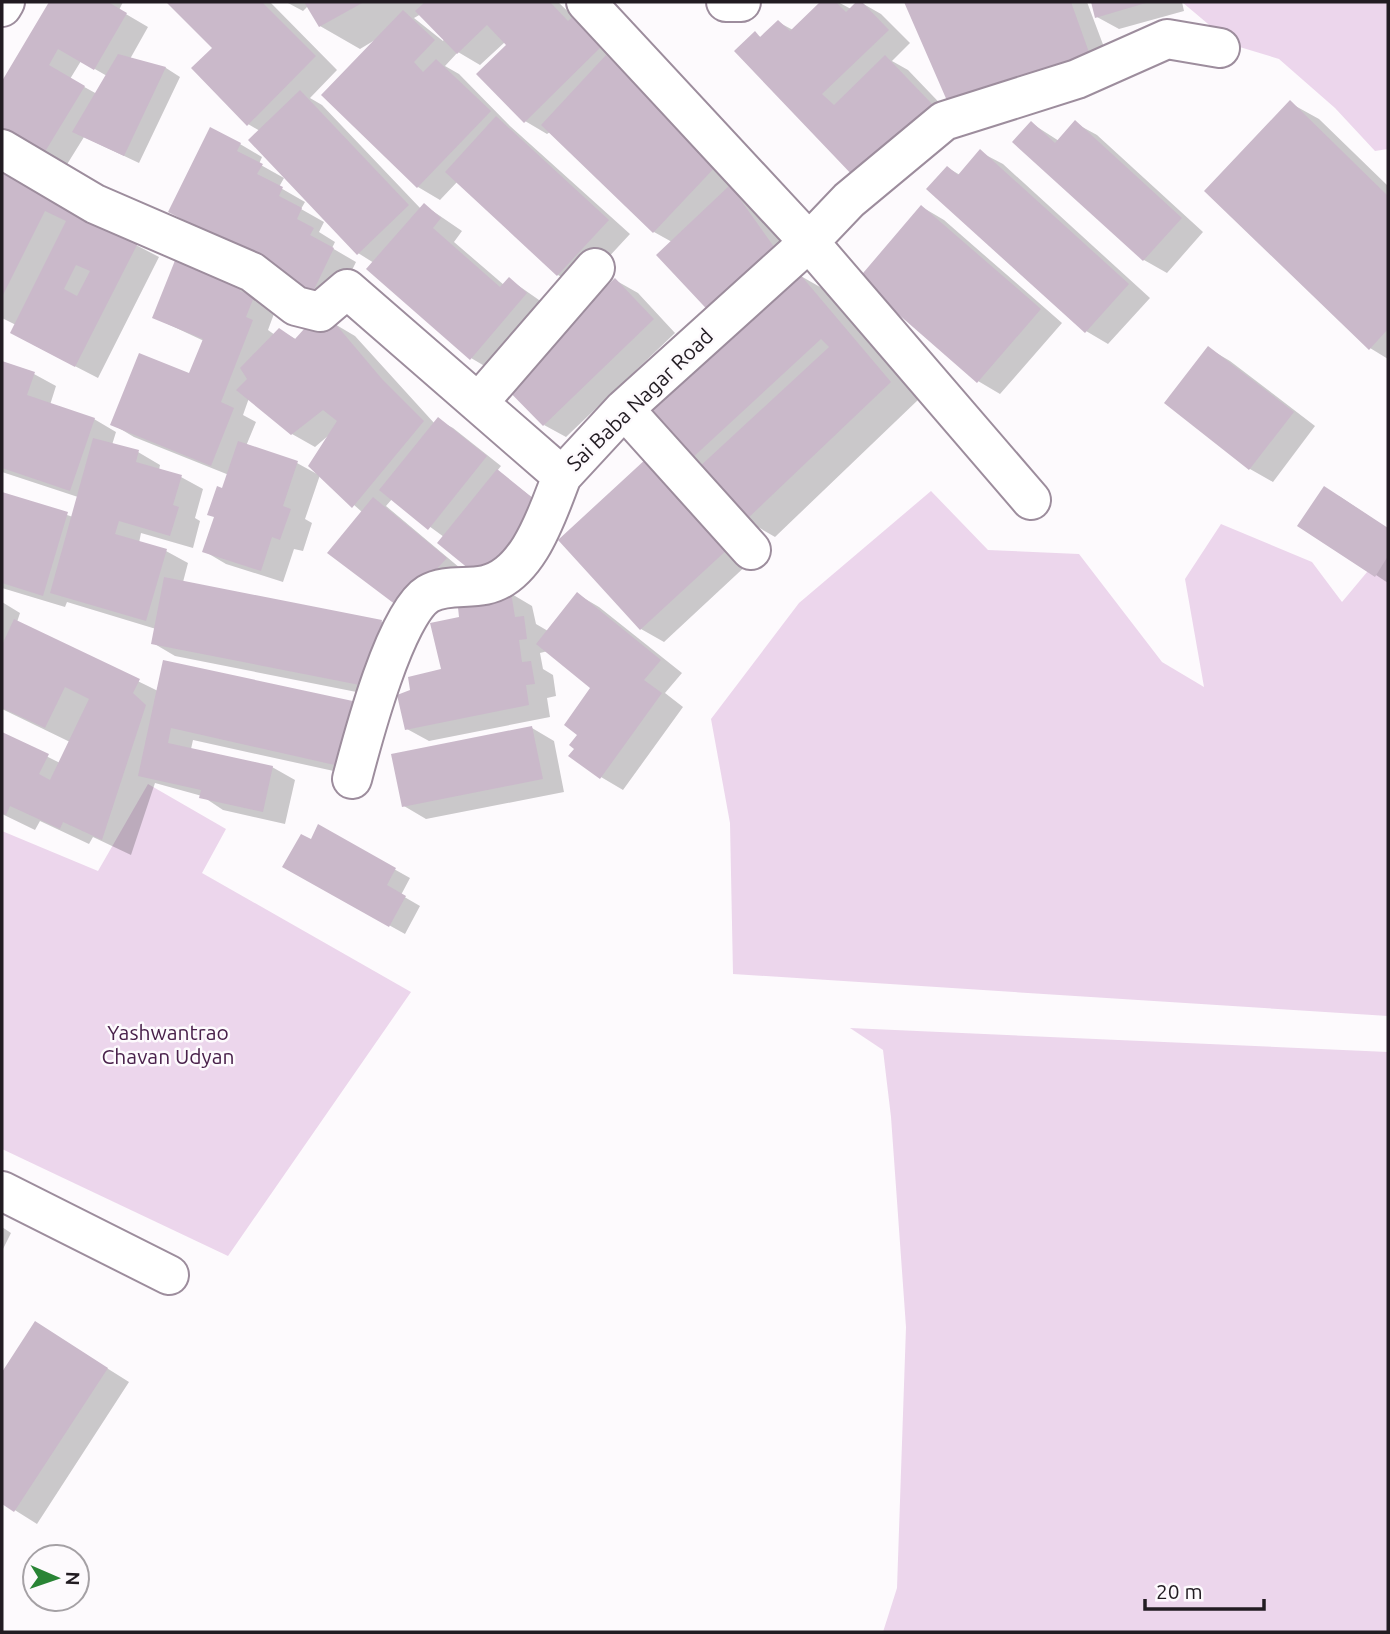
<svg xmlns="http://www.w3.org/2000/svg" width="1390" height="1634" font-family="Ubuntu,sans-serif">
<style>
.green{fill:#ecd6ec}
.shadow{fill:#0003;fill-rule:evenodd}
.building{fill:#cab9ca;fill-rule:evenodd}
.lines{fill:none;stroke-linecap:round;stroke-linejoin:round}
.street-casing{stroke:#9d8d9d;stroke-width:42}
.street{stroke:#fff;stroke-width:38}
.labels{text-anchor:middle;stroke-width:5;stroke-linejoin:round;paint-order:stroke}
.street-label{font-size:21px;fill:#221c22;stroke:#fdfafd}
.park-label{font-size:21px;fill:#49214b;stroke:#fdfafd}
</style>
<rect width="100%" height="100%" fill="#fdfafd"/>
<!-- green -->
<path class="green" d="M1182,2H1388V149L1375,151L1335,108L1279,59L1233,45Z
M931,491L988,550L1079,554L1162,662L1204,687L1185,579L1221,524L1312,562L1342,602L1388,547V1016L733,974L730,823L711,719L799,603Z
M148,784L226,829L202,873L411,992L228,1256L2,1149V831L98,871Z
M850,1028L1388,1052V1632H883L897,1588L906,1327L891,1117L883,1050Z"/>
<!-- shadow -->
<path class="shadow" d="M51,2H123L119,10L148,27L130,59L166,68L180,77L139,163L84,137L66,166L2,129V84ZM81,61L107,76L97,94L70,79Z
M169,2H270L337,70L310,98L322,105L421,209L424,205L462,231L454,242L504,285L509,279L549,307L493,371L471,358L374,263L358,253L260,131L248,124L214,48Z
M286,2H558L741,176L730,188L752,200L804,271L799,275L827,291L919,399L775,537L746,520L703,466L690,459L738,330L672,242L654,232L550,132L547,134L525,121L508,45L505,42L480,65L458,52L445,66L459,74L510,126L630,234L580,288L558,275L458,181L440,200L418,187L324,95L375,40L360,49L320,26L308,6L303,11ZM421,14L445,38L443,41L414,18Z
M823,2H838L851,9L860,2L881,14L910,43L892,61L908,70L954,118L879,190L755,34L762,38L778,22L793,30Z
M906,2H1087L1113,71L949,102Z
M1093,2H1182L1184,11L1119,29L1097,17Z
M1290,103L1319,119L1388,186V359L1370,348Z
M1031,123L1059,141L1075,123L1097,135L1203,232L1167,273L1144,260L1014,142Z
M240,144L262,157L259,164L284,178L279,187L305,202L301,209L324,222L319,232L335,242L332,248L356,262L333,309L271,264L170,212Z
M980,152L1003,164L1150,298L1108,344L1086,331L948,168L960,175Z
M2,175L159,257L98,378L34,345L16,325L2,318Z
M922,207L944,220L1062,323L1000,394L978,381Z
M246,276L275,311L268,330L275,335L280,330L297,340L333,323L355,336L435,424L438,420L453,428L501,466L497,471L559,518L444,537L392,499L386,506L460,568L416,615L362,512L320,475L305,519L312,523L303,551L294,549L283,582L226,564L204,551L229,475L134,437L112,424L190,375L204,341L155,318ZM249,398L292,434L315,447L329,435L317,474L297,463L246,446L256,422L243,415Z
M615,280L638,293L675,333L566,437L544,425Z
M1208,348L1230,361L1315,426L1273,482L1250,469L1166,403Z
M2,363L34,374L56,386L50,405L94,419L116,432L112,445L138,452L160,465L159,470L181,477L203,489L195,518L200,521L193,548L141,533L139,543L166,551L188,563L183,582L382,622L404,635L392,699L175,656L153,643L156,629L67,602L65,607L2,588V493L73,517L78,497L2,472Z
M647,460L750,562L664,642L641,629L561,540Z
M1339,496L1388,529V583L1376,575Z
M510,593L532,606L536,624L548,631L577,594L599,607L682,673L665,693L683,707L623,790L601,777L576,748L593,687L548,651L540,653L543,669L553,675L556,696L547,698L550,717L429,741L407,729L412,691L443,671L461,619Z
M2,602L20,613L17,622L158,691L370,779L193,740L191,749L272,767L295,780L285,824L223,810L202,796L155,783L131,855L93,837L89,844L40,821L35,830L2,814V734L60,763L70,742L2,709Z
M532,728L554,741L564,792L426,819L404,806Z
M319,827L410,878L401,895L420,906L405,934L284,867L311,841Z
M2,1227L11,1233L2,1251Z
M35,1323L129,1382L37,1524L2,1502V1376Z"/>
<!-- building -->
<path class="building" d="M49,2H108L127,13L94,70L58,49L49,65L85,86L43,155L2,131V81Z
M166,2H262L316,56L247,126L191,68L212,48Z
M304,2H364L319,27Z
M425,2H550L568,21L577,13L605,43L524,123L476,74L506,45L487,25L457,54L415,11Z
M820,2H836L846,12L856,2H862L889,30L822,94L834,105L885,55L933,105L856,179L734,51L755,31L760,37L778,20L790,31Z
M904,2H1071L1091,58L948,103Z
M1091,2H1149L1095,18Z
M403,10L435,40L414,62L423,72L436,59L491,111L417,188L321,95Z
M118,54L166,67L124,156L72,132Z
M606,55L719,163L653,233L541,125Z
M300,90L409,205L357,255L248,140Z
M1290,100L1388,196V329L1369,350L1204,191Z
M496,116L609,220L557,276L445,172Z
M1075,120L1182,218L1143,261L1012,142L1031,121L1055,143Z
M210,127L241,143L237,151L263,164L257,174L283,187L279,196L302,208L297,219L314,228L310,235L334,248L310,298L270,264L168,212Z
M980,149L1129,284L1085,333L926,189L947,166L958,175Z
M2,173L138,243L75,367L10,333L66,221L45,211L2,297ZM76,265L90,271L77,296L64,289Z
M730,185L782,258L717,320L656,255Z
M424,203L441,218L433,228L500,287L509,277L527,293L470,360L366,269Z
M921,205L1041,309L977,383L858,279Z
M180,248L247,274L240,291L254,297L246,317L253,320L221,402L234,408L211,466L110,425L139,353L189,373L203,339L152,318Z
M798,272L891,382L745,521L697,469L829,347L821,339L689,461L645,413Z
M615,278L654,319L543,426L503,385Z
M314,318L333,321L382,379L424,421L352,508L308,466L337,421L323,410L291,435L236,390L247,379L240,368L279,328L295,339Z
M1208,346L1294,412L1249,470L1164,403Z
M2,361L35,372L27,395L95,418L70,491L2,468Z
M438,417L487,456L428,530L379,490Z
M93,438L139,450L136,462L182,475L173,505L179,507L170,536L119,521L115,534L167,549L146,621L50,593Z
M238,441L298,461L283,506L291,509L280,540L272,537L261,571L202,552L214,517L207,515L217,486L222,488Z
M647,458L729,548L640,630L558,540Z
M497,469L545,508L485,582L437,543Z
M1324,486L1388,528V556L1375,577L1297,526Z
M2,492L68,512L43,596L2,583Z
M373,497L447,558L400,608L327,553Z
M164,577L382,620L370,687L151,644Z
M511,592L515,617L524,616L527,639L519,640L522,662L531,661L535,684L526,685L529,705L405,730L397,695L410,690L408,677L441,669L430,623L459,617L457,598Z
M577,592L661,660L644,680L662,693L600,779L568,756L574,749L569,745L577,735L564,725L590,688L536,644Z
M14,619L140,679L133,693L146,705L102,840L63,822L60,829L10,806L6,815L2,813V732L49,754L39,774L50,780L89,699L65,687L45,728L2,708V645Z
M163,660L362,703L348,768L171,728L168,743L273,766L263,812L199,798L201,790L138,776Z
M532,726L543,779L402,807L391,754Z
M318,824L396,868L387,885L406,896L389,927L282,867L301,834L311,839Z
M35,1321L108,1368L14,1512L2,1504V1372Z"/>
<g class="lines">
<!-- street casing -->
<g class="street-casing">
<path id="street" d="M586,2L809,242L1031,500
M726,2H741
M2,7L5,2
M2,149L95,204L252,272L296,306L320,312L347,289L562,476L624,409L809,242L849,200L944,121L1077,79L1167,39L1220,48
M478,403L595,268
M624,409L751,550
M352,779C362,741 395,614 428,594C445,584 466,589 485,585C529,576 548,511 562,476
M2,1191L169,1275"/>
</g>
<!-- street -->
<use href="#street" class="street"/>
</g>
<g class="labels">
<!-- street labels -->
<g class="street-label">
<text transform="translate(640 400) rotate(-44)" y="7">Sai Baba Nagar Road</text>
</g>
<!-- park labels -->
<g class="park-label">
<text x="168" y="1040">Yashwantrao<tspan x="168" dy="24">Chavan Udyan</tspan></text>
</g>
</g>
<!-- border -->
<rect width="1390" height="1634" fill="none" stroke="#221c22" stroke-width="7"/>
<!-- north arrow -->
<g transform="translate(56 1578) rotate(92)"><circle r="33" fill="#fdfafd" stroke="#a5a1a5" stroke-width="2"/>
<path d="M0-5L12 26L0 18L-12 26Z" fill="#298435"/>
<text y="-10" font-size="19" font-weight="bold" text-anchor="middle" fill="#221c22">N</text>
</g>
<!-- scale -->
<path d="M1145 1599v10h119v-10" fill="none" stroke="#221c22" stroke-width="3.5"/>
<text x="1156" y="1599" font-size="21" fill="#221c22" stroke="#fdfafd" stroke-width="5" paint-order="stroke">20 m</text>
</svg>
